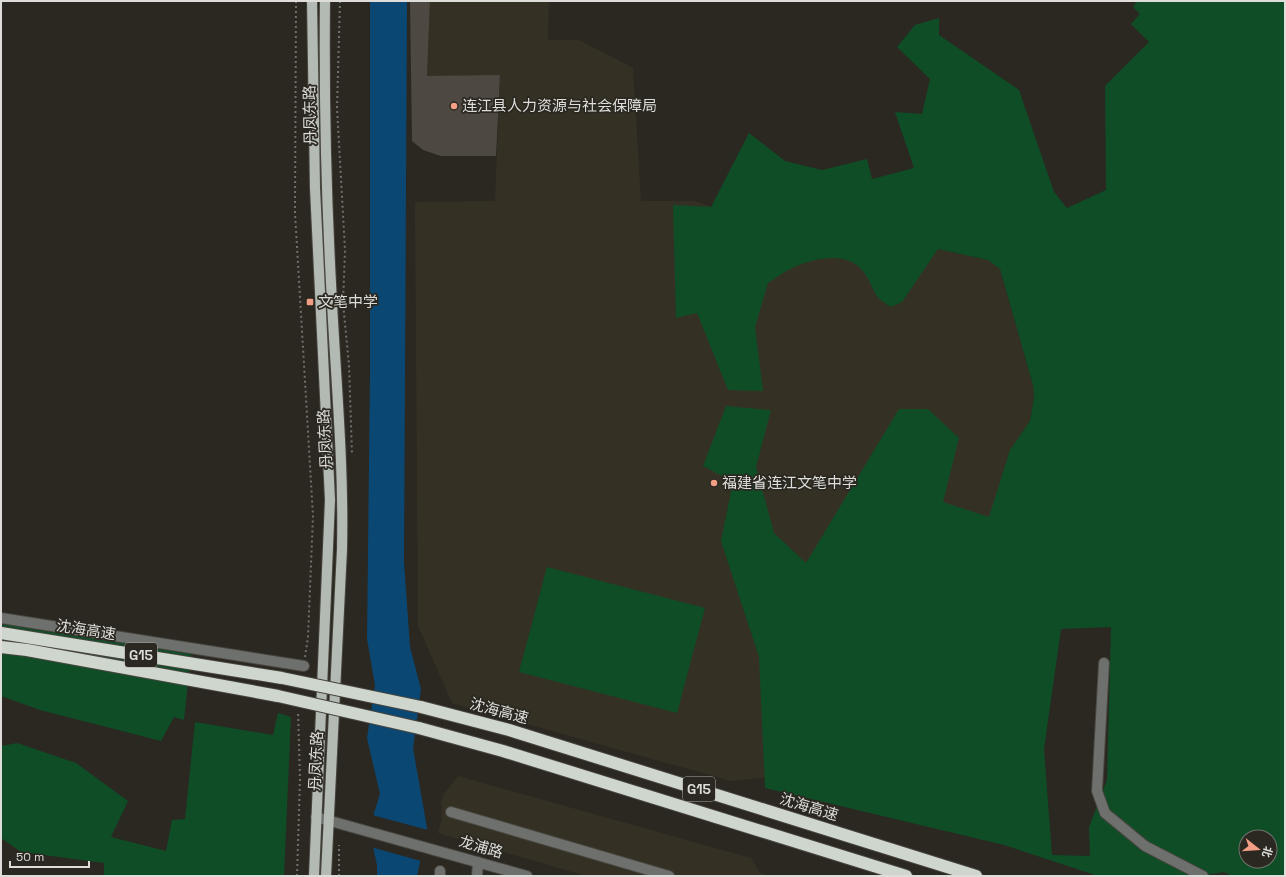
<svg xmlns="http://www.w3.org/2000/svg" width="1286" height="877" font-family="'Space Grotesk','Noto Sans SC',sans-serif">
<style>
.built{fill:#343124}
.green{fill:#0f4d27;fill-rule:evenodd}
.water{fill:#0b4773}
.pier{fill:#2a2821}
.building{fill:#4d4841}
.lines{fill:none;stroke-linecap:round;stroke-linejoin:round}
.minor-casing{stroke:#47453e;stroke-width:12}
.major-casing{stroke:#47453e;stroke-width:12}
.highway-casing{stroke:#47453e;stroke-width:14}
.path{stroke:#71706a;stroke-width:2;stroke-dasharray:2 3;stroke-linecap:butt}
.minor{stroke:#6e706d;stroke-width:10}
.major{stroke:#b3b9b3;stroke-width:10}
.highway{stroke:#cfd6ce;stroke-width:12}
.highway-bridge-casing{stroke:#47453e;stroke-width:14;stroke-linecap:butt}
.highway-bridge{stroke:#cfd6ce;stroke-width:12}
.poi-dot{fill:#f39f85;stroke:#2a2821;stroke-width:1.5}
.labels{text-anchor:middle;stroke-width:3.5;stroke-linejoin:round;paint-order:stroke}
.shield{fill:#2a2821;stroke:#a8a7a2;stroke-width:1}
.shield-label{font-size:14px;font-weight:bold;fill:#deddd9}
.poi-label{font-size:15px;fill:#deddd9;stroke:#2a2821;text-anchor:start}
.street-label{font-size:15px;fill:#deddd9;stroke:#2a2821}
</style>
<rect width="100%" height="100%" fill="#2a2821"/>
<!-- built -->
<path class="built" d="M430,1H549L548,40H579L633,68L641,201H695L826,246L937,249L988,260L1000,269L1033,385L1034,398L1030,421L1003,520L868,767L731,781L452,703L418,626L415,202L495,201L500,76H427Z
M458,776L751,858L760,873L770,876H586L438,833L442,819L441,801L444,794Z"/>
<!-- green -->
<path class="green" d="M1137,1H1285V876H1232L1224,872L1199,876H1098L1004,845L765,788L759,657L721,541L733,482L703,466L726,406L771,410L756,467L774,533L806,563L899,409H928L959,438L943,502L989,517L1010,450L1030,421L1034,398L1033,385L1000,269L988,260L938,249L902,302L891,307C870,294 877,292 865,274C850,250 816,258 794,267C785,271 776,278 768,283L755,327L763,391L728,390L697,313L676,318L673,205L711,207L749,133L785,161L822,170L867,159L872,179L914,168L895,112L922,114L930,79L897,47L915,25L939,18V35L1019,90L1054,192L1067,208L1106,190L1105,86L1149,42L1131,24L1140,14L1133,7ZM1111,627L1107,780L1089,827L1090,856L1052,855L1044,749L1061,629ZM1246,837H1270V861H1246Z
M547,567L705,608L677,713L519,672Z
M1,624L191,654L184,720L174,717L161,741L40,710L1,696Z
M278,713L291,717L284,876H104V863L21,852L1,838V746L17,743L76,763L128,801L111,837L166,851L172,820L185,819L195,722L273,735Z"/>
<!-- water -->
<path class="water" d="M370,1H407L404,562L410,647L421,689L413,748L427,828L417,876H377V865L373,847L374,813L380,794L367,738L375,685L367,639L370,374Z"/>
<!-- pier -->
<path class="pier" d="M372,815L428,830L421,861L371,847Z"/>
<!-- building -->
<path class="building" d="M410,1H430L427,76L500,75L496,156H441L423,150L412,141Z"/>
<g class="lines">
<!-- minor casing -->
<g class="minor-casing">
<path id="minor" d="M1,618L304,666
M1104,663L1097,791L1105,813L1145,846L1203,876
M451,812L669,876
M316,817L527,876
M440,876V871
M477,876L478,862"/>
</g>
<!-- major casing -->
<g class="major-casing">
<path id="major" d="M312,1L315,188L330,500L314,876
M325,1C324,95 326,189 331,283C335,371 344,460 342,549L326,876"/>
</g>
<!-- highway casing -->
<g class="highway-casing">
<path id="highway" d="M1,633L282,678
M1,647L27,650L278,696
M421,707L509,730L976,876
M419,728L503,751L906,876"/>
</g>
<!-- path -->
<path class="path" d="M296,1L295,213L313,516L308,637L305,657
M340,1L337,108L345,250L343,303L349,365L352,455
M297,876L300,779L298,711
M339,876V845"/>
<!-- minor -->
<use href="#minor" class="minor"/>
<!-- major -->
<use href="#major" class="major"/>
<!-- highway -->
<use href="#highway" class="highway"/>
<!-- highway-bridge casing -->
<g class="highway-bridge-casing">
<path id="highway-bridge" d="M282,678L421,707
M278,696L419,728"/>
</g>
<!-- highway-bridge -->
<use href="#highway-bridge" class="highway-bridge"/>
</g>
<!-- markers -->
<g class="poi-dot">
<circle cx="454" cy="106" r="4"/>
<rect x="306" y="298" width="8" height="8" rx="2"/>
<circle cx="714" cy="483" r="4"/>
</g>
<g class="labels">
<!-- shield labels -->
<g class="shield">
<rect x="125" y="643" width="32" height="24" rx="3"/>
<rect x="683" y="777" width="32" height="24" rx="3"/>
</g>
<g class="shield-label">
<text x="141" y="660">G15</text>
<text x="699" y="794">G15</text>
</g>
<!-- poi labels -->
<g class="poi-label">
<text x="462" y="111">连江县人力资源与社会保障局</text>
<text x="318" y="307">文笔中学</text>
<text x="722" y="488">福建省连江文笔中学</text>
</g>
<!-- street labels -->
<g class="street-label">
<text transform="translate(310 115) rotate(-91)" y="5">丹凤东路</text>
<text transform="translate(325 439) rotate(-93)" y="5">丹凤东路</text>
<text transform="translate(86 630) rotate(9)" y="5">沈海高速</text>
<text transform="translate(499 711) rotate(15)" y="5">沈海高速</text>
<text transform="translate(316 761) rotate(-87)" y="5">丹凤东路</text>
<text transform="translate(809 807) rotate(17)" y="5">沈海高速</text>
<text transform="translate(481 847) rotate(16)" y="5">龙浦路</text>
</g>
</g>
<!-- border -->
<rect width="1286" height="877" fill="none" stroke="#deddd9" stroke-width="4"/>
<!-- north arrow -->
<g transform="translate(1258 849) rotate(107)"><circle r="19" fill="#2a2821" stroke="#72706b"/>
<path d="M0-3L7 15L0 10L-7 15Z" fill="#f39f85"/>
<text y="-6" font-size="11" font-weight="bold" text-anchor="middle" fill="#deddd9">北</text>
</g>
<!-- scale -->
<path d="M10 861v6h79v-6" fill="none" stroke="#deddd9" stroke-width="2"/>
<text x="16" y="861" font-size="12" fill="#deddd9" stroke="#2a2821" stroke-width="3" paint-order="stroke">50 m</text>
</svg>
